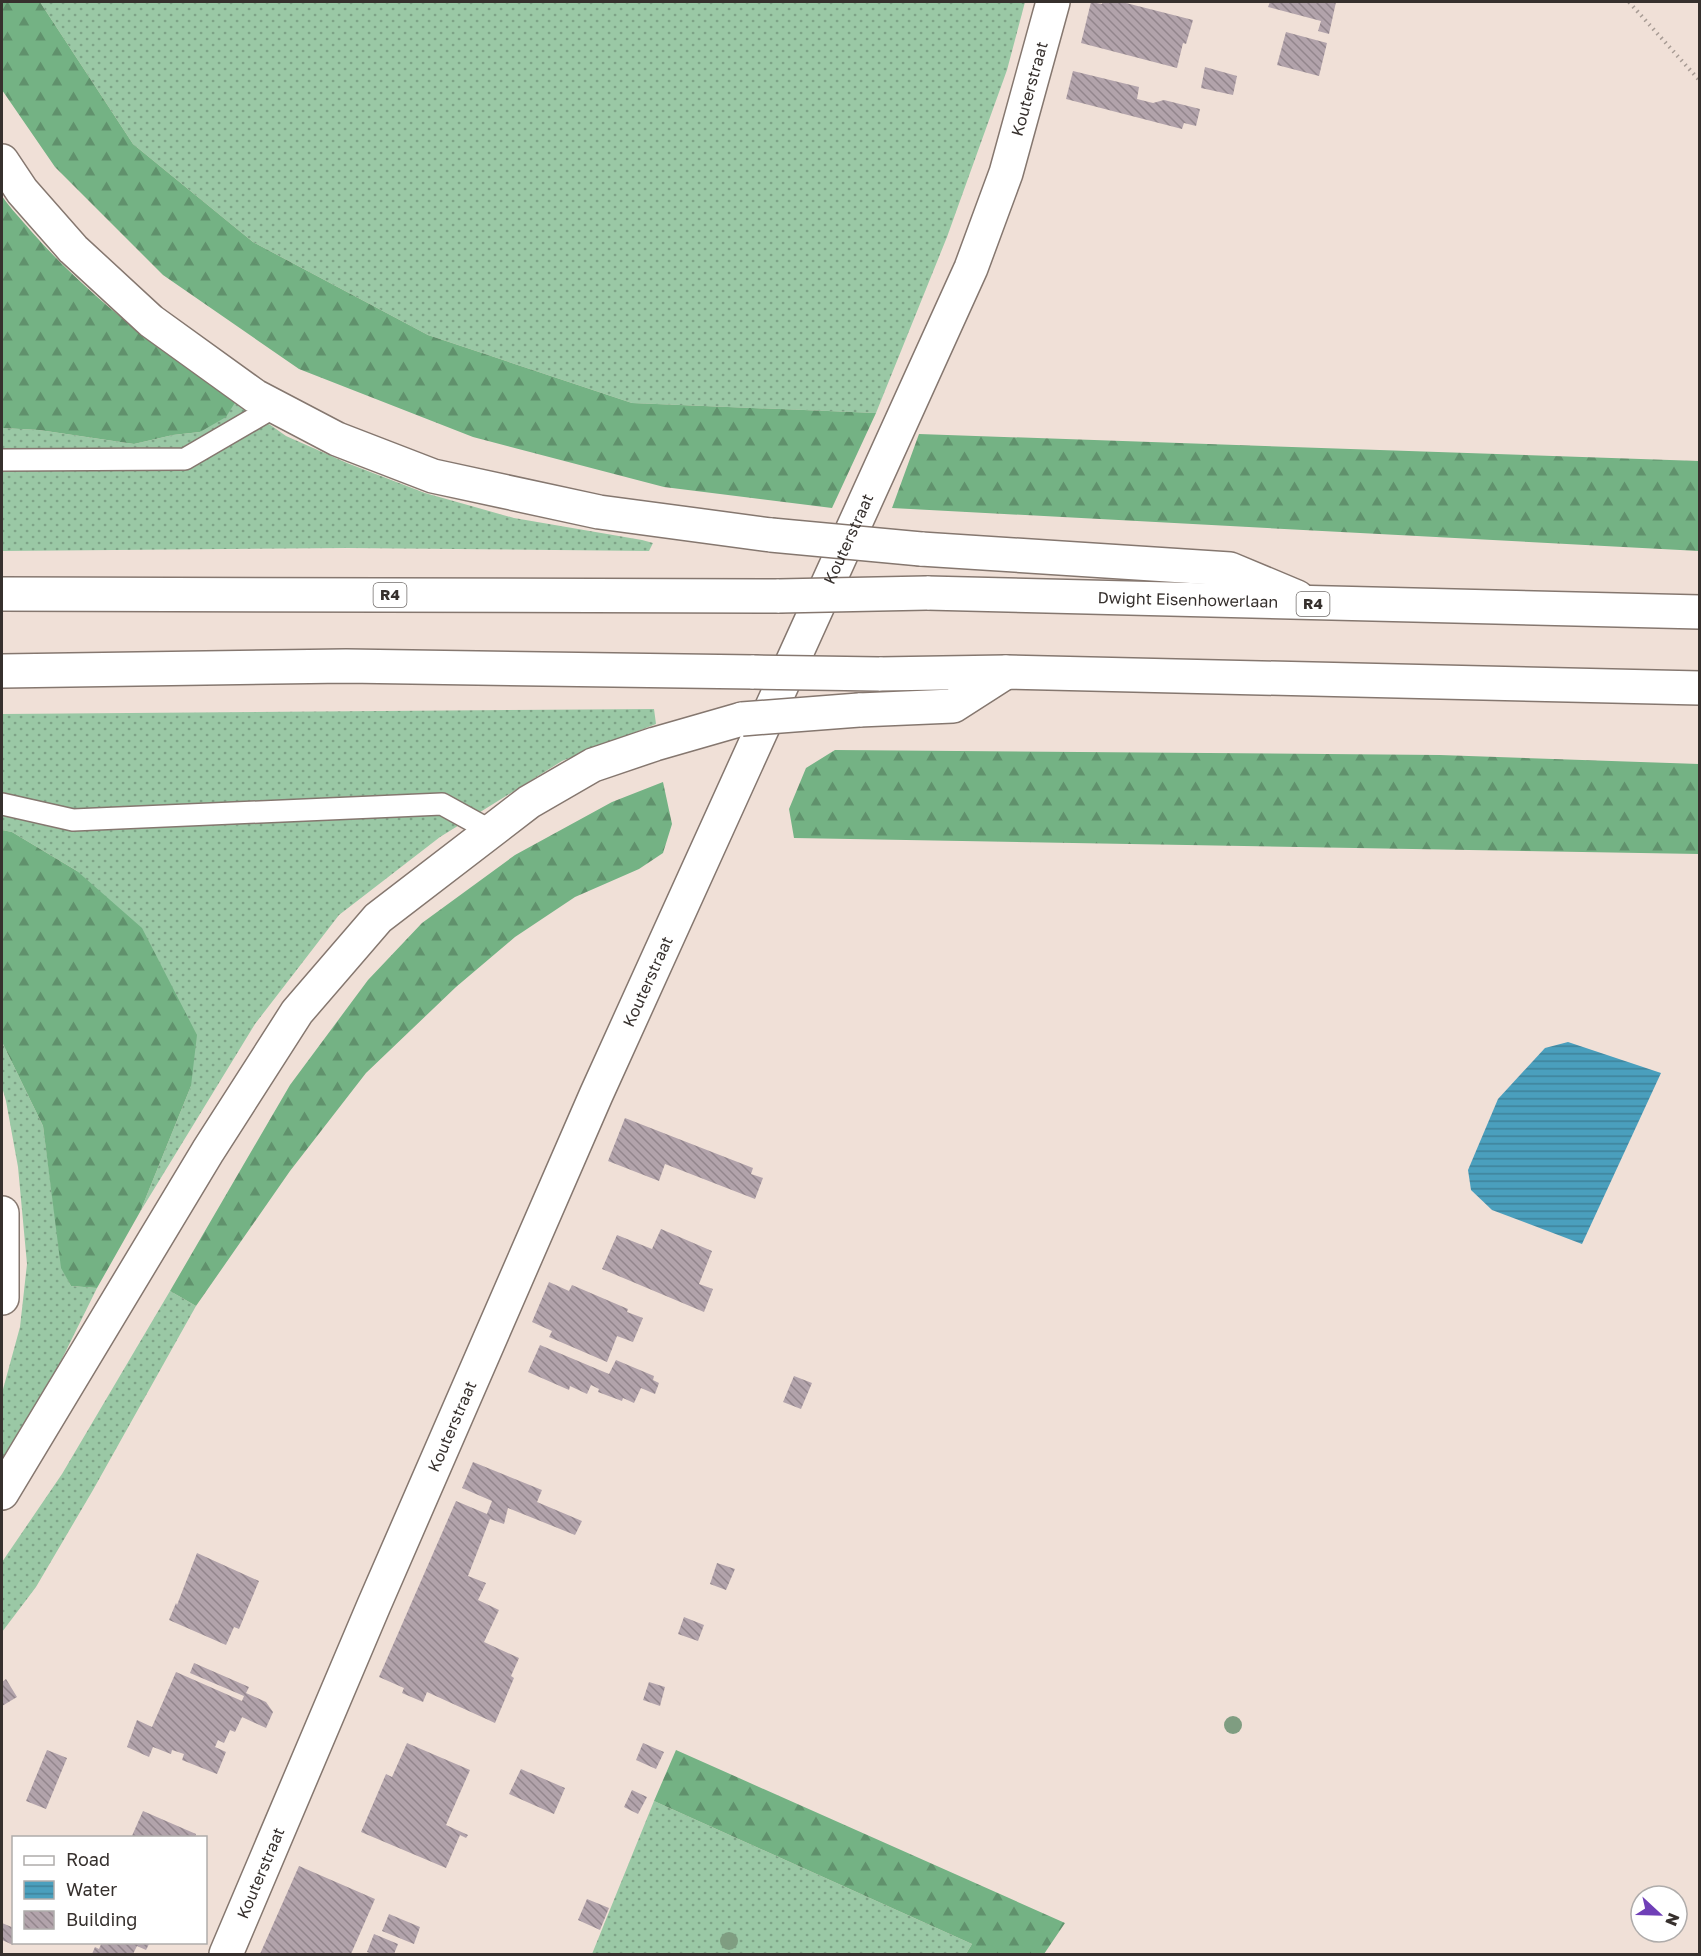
<svg xmlns="http://www.w3.org/2000/svg" width="1701" height="1956" font-family="'Golos Text',sans-serif">
<style>
.grass{fill:url(#grass-dots)}
.forest{fill:url(#forest-firs)}
.water{fill:url(#water-rules)}
.building{fill:url(#building-back-hatch)}
.lines{fill:none;stroke-linecap:round;stroke-linejoin:round}
.service-casing{stroke:#85776f;stroke-width:24}
.minor-casing{stroke:#85776f;stroke-width:36}
.motorway-casing{stroke:#85776f;stroke-width:36}
.path{stroke:#a89c95;stroke-width:4;stroke-dasharray:1.5 4.5;stroke-linecap:butt}
.service{stroke:#fff;stroke-width:21}
.minor{stroke:#fff;stroke-width:33}
.motorway{stroke:#fff;stroke-width:33}
.motorway-bridge-casing{stroke:#85776f;stroke-width:36;stroke-linecap:butt}
.motorway-bridge{stroke:#fff;stroke-width:33}
.tree{fill:#7f9d81}
.labels{text-anchor:middle;stroke-width:5;stroke-linejoin:round;paint-order:stroke}
.shield{fill:#fff;stroke:#726e6c;stroke-width:1.5}
.shield-label{font-size:15px;font-weight:bold;fill:#36302d}
.street-label{font-size:16px;fill:#36302d;stroke:#fff}
</style>
<defs>
<pattern id="grass-dots" width="8" height="8" patternUnits="userSpaceOnUse" patternTransform="scale(1.5)"><rect width="8" height="8" fill="#9ac8a5"/><path d="M2 2h.1M6 6h.1" fill="none" stroke="#7ea387" stroke-width="1.8" stroke-linecap="round"/></pattern>
<pattern id="forest-firs" width="22" height="20" patternUnits="userSpaceOnUse" patternTransform="scale(1.5)"><rect width="22" height="20" fill="#74b284"/><path d="M5 1l3.5 6h-7zM16 11l3.5 6h-7z" fill="#60916c"/></pattern>
<pattern id="water-rules" width="6" height="5" patternUnits="userSpaceOnUse" patternTransform="scale(1.5)"><rect width="6" height="5" fill="#4a9fbd"/><path d="M0 2.5h6" fill="none" stroke="#3e829a"/></pattern>
<pattern id="building-back-hatch" width="6" height="6" patternUnits="userSpaceOnUse" patternTransform="scale(1.5)"><rect width="6" height="6" fill="#b2a3ab"/><path d="M-1 5l2 2M0 0l6 6M5-1l2 2" fill="none" stroke="#92858c"/></pattern>
</defs>
<rect width="100%" height="100%" fill="#f0e0d7"/>
<!-- grass -->
<path class="grass" d="M40,2H1025L1007,70L947,237L876,413L632,403L428,335L253,242L133,144Z
M236,401L286,436L347,463L425,493L514,518L642,540L653,543L649,551L347,548L2,551V428L39,430L134,444L173,435L200,432Z
M654,709L656,724L562,761L440,837L339,915L255,1024L140,1212L191,1086L77,871L12,832L2,830V714Z
M2,1042L43,1126L62,1268L71,1286L97,1288L58,1367L2,1463V1393L20,1327L27,1264L18,1167L6,1101L2,1087Z
M170,1291L196,1306L93,1490L36,1587L2,1632V1562L62,1474Z
M654,1801L972,1944L966,1954H592Z"/>
<!-- forest -->
<path class="forest" d="M2,2H40L133,144L253,242L428,335L632,403L876,413L832,508L664,487L473,437L299,369L163,275L55,167L2,90Z
M2,196C10,208 21,219 31,231C90,298 162,352 236,401L226,417L200,432L173,435L134,444L39,430L2,428Z
M919,434L1699,461V551L892,508Z
M835,750L1440,755L1699,764V854L794,838L789,809L806,768Z
M663,782L672,824L663,853L639,869L575,897L515,937L456,987L366,1073L290,1171L196,1306L170,1291L290,1085L368,980L422,923L515,855L612,802Z
M2,830L12,832L77,871L142,928L197,1035L191,1086L140,1212L97,1288L71,1286L61,1268L43,1126L2,1042Z
M676,1750L1065,1923L1044,1954H966L972,1944L654,1801Z"/>
<!-- water -->
<path class="water" d="M1568,1042L1661,1073L1582,1244L1492,1210L1471,1190L1468,1170L1498,1099L1545,1048Z"/>
<!-- building -->
<path class="building" d="M1091,2L1102,4L1103,2H1122L1193,20L1186,44L1183,43L1177,68L1081,43Z
M1270,2H1336L1329,34L1318,31L1321,21L1268,7Z
M1286,32L1327,43L1319,76L1277,65Z
M1205,67L1237,76L1233,95L1201,88Z
M1073,71L1139,87L1137,99L1153,103L1164,100L1200,109L1196,126L1184,123L1182,129L1066,99Z
M625,1118L753,1168L751,1174L763,1178L755,1199L665,1164L659,1181L608,1161Z
M661,1229L712,1251L699,1284L713,1289L704,1312L602,1269L617,1235L652,1249Z
M549,1282L569,1291L572,1285L628,1309L627,1312L643,1318L633,1342L617,1336L607,1362L549,1337L552,1331L532,1322Z
M540,1345L609,1374L616,1360L654,1376L653,1380L659,1383L655,1394L641,1388L634,1403L623,1398L622,1401L598,1392L599,1389L591,1385L587,1394L570,1386L569,1390L528,1372Z
M794,1376L812,1383L801,1409L783,1402Z
M473,1462L542,1490L537,1502L582,1521L575,1535L508,1508L504,1524L490,1519L468,1576L486,1583L478,1600L499,1610L484,1642L519,1658L511,1676L514,1678L495,1723L427,1692L423,1702L402,1693L404,1688L379,1677L456,1501L487,1514L492,1501L462,1488Z
M197,1553L259,1581L239,1629L234,1627L226,1645L169,1620L176,1603L177,1605Z
M717,1563L735,1569L726,1590L710,1584Z
M684,1617L704,1625L698,1641L678,1634Z
M194,1663L249,1687L246,1693L266,1702L273,1712L266,1728L242,1717L235,1732L230,1730L224,1743L218,1740L215,1747L226,1752L217,1774L182,1760L184,1754L172,1750L171,1754L153,1747L149,1757L127,1747L137,1720L152,1727L176,1672L242,1701L244,1696L190,1673Z
M6,1679L17,1697L2,1706V1682Z
M649,1682L665,1687L660,1706L643,1700Z
M407,1743L470,1770L446,1825L468,1835L466,1838L460,1835L446,1868L361,1832L386,1774L392,1777Z
M643,1743L664,1752L656,1769L636,1760Z
M47,1750L67,1758L46,1809L26,1801Z
M521,1769L565,1788L554,1814L509,1794Z
M632,1790L647,1797L638,1814L624,1807Z
M143,1811L196,1834L195,1838H131Z
M299,1866L375,1899L351,1954H260Z
M587,1899L609,1908L600,1930L578,1920Z
M389,1914L420,1927L414,1944L382,1931Z
M2,1923L14,1928L13,1945L2,1940Z
M374,1934L398,1944L394,1954H373L367,1952Z
M102,1942H150L146,1950L137,1946L133,1954H92L95,1947L99,1949Z"/>
<g class="lines">
<!-- service casing -->
<g class="service-casing">
<path id="service" d="M2,460L185,459L276,406
M2,804L73,820L442,804L491,831"/>
</g>
<!-- minor casing -->
<g class="minor-casing">
<g id="minor">
<path id="s1" d="M226,1954L374,1605L596,1095L971,268L1006,173L1053,2"/>
</g>
</g>
<!-- motorway casing -->
<g class="motorway-casing">
<g id="motorway">
<path d="M2,161L22,191L73,249L151,321L255,396L337,439L433,476L599,512L771,535"/>
<path d="M921,549L1230,569L1297,597"/>
<path id="s2" d="M927,593L1700,612"/>
<path d="M2,594L779,596"/>
<path d="M2,671L346,666L754,672"/>
<path d="M879,674L1006,672L1700,688"/>
<path d="M859,710L953,706L1006,672"/>
<path d="M2,1213V1298"/>
<path d="M2,1493L208,1151L297,1012L378,918L529,802L593,765L655,744L742,719"/>
</g>
</g>
<!-- path -->
<path class="path" d="M1629,2L1700,81"/>
<!-- service -->
<use href="#service" class="service"/>
<!-- minor -->
<use href="#minor" class="minor"/>
<!-- motorway -->
<use href="#motorway" class="motorway"/>
<!-- motorway-bridge casing -->
<g class="motorway-bridge-casing">
<path id="motorway-bridge" d="M771,535L921,549
M779,596L927,593
M754,672L879,674
M742,719L859,710"/>
</g>
<!-- motorway-bridge -->
<use href="#motorway-bridge" class="motorway-bridge"/>
</g>
<!-- trees -->
<g class="tree">
<circle cx="1233" cy="1725" r="9"/>
<circle cx="729" cy="1941" r="9"/>
</g>
<g class="labels">
<!-- shield labels -->
<g class="shield">
<rect x="373.5" y="583" width="33" height="24" rx="4.5"/>
<rect x="1296.5" y="592" width="33" height="24" rx="4.5"/>
</g>
<g class="shield-label">
<text x="390" y="600">R4</text>
<text x="1313" y="609">R4</text>
</g>
<!-- street labels -->
<g class="street-label">
<text dy="6" stroke="none"><textPath href="#s1" startOffset="2032">Kouterstraat</textPath></text>
<text dy="6" stroke="none"><textPath href="#s1" startOffset="1546">Kouterstraat</textPath></text>
<text dy="6" stroke="none"><textPath href="#s2" startOffset="261">Dwight Eisenhowerlaan</textPath></text>
<text dy="6" stroke="none"><textPath href="#s1" startOffset="1060">Kouterstraat</textPath></text>
<text dy="6" stroke="none"><textPath href="#s1" startOffset="574">Kouterstraat</textPath></text>
<text dy="6" stroke="none"><textPath href="#s1" startOffset="88">Kouterstraat</textPath></text>
</g>
</g>
<!-- border -->
<rect width="1701" height="1956" fill="none" stroke="#36302d" stroke-width="6"/>
<!-- legend -->
<rect x="12" y="1836" width="195" height="108" fill="#ffffff" stroke="#afacab" stroke-width="1.5"/>
<rect x="24" y="1856" width="30" height="9" fill="#ffffff" stroke="#afacab" stroke-width="1.5"/>
<text x="66" y="1866" font-size="18" fill="#36302d">Road</text>
<rect x="24" y="1881" width="30" height="18" fill="url(#water-rules)" stroke="#afacab" stroke-width="1.5"/>
<text x="66" y="1896" font-size="18" fill="#36302d">Water</text>
<rect x="24" y="1911" width="30" height="18" fill="url(#building-back-hatch)" stroke="#afacab" stroke-width="1.5"/>
<text x="66" y="1926" font-size="18" fill="#36302d">Building</text>
<!-- north arrow -->
<g transform="translate(1659 1914) rotate(112)"><circle r="28" fill="#ffffff" stroke="#afacab" stroke-width="1.5"/>
<path d="M0-4.5L10 22L0 15L-10 22Z" fill="#6f3fb7"/>
<text y="-9" font-size="16" font-weight="bold" text-anchor="middle" fill="#36302d">N</text>
</g>
</svg>
